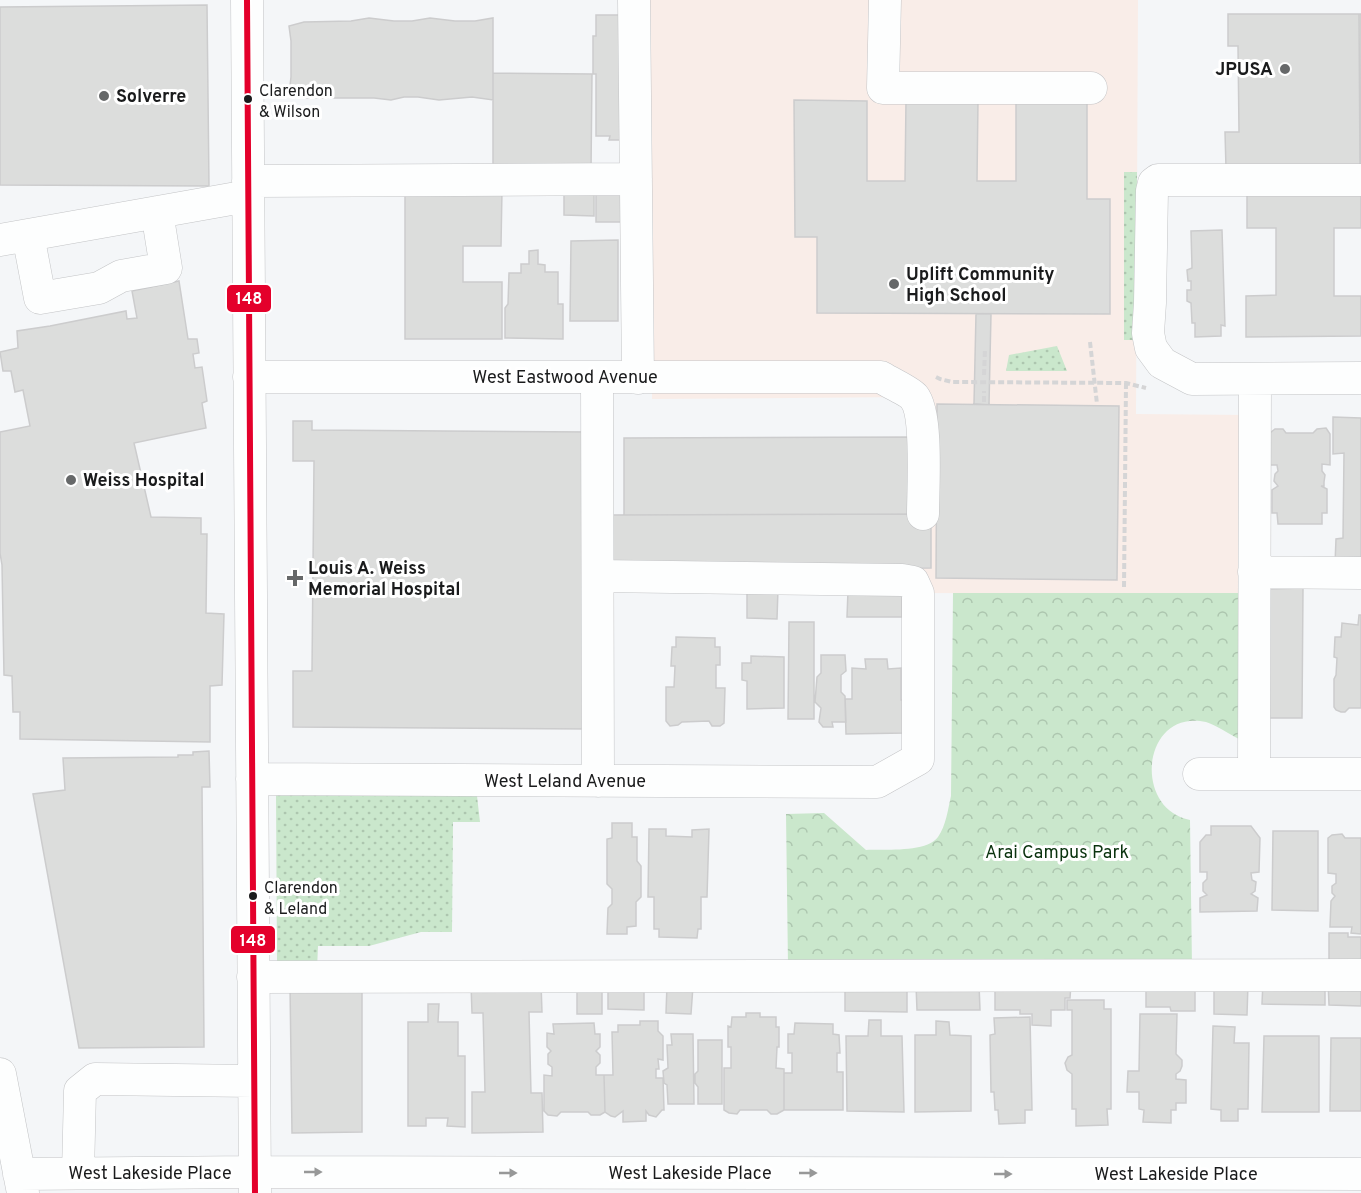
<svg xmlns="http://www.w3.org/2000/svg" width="1361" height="1193" font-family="Overpass,sans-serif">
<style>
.education{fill:#f9ede8}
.grass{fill:url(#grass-dots)}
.forest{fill:url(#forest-crowns)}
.building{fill:#dcdddc;stroke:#cccccd;stroke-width:1.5}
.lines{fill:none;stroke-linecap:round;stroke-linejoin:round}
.minor-casing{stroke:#c3c4c6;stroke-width:33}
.path{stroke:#d5d5d6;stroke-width:4;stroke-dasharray:6 3;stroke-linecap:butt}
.minor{stroke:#fdfefe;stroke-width:32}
.bus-1-casing{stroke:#fff;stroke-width:10}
.bus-1{stroke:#e4002b;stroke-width:6}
.oneway{fill:#979898}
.poi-dot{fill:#666869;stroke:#fff;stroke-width:2}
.bus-dot{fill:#1a1b1c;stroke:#fff;stroke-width:2}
.labels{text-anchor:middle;stroke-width:6;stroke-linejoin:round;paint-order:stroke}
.bus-label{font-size:16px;fill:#1a1b1c;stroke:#fff;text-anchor:start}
.poi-label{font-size:18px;font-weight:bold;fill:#1a1b1c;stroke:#fff;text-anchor:start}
.street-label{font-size:18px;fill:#1a1b1c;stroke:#fff}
.park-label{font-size:18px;fill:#0a330e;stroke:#fff}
.line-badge{stroke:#fff;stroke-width:2}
.badge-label{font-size:16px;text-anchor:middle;font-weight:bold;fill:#fff}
</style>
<defs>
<pattern id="grass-dots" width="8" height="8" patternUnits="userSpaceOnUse" patternTransform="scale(1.5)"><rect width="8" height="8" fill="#cae7cc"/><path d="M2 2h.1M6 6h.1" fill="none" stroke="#adc6af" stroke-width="1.8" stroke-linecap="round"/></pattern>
<pattern id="forest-crowns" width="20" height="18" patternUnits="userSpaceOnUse" patternTransform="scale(1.5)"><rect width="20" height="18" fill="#cae7cc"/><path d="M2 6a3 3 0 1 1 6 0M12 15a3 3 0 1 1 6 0" fill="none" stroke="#adc6af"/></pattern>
</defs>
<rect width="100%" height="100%" fill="#f4f6f8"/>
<!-- education -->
<path class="education" d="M650,0H1138L1136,414L1248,415L1246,594L918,593L911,397L652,399Z"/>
<!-- grass -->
<path class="grass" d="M1124,172H1137L1136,340H1124Z
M1057,346L1067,371H1006L1009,355Z
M276,794L477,796L480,822H453L452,932H421L369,946H318L317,970L278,966L277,961Z"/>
<!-- forest -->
<path class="forest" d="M953,593H1240L1239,739C1231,735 1214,724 1206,722C1142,708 1132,809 1190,820L1192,967L788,966L786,814L824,813L866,850C884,849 926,853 938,837C946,826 948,809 951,796Z"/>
<!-- building -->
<path class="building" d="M207,5L209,186L0,185V7Z
M1228,14H1359L1360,167L1226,168L1225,132H1239L1238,46H1228Z
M1359,14H1361V167H1360Z
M596,15H620V140H609L610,136H596V74H593V36H596Z
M369,18L394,21H412L430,18L455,21H475L493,18V100L472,97L439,100L418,97H404L391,100L374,98H306L289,94L291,77V41L289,26L304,22L351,21Z
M493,73L592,74L591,171L493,170Z
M794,100L867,101V181H905L906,100H978L977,181H1016V100H1087V199H1110V314L817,313V237H795Z
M405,190H502L501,246H463V282H502V339H405Z
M596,191L623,192L622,222H596Z
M564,192H594V216L564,215Z
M1247,192H1361V228H1334V296H1361V336L1246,337V296L1276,295V228H1247Z
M1222,230L1225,326L1221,325V336L1195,337V323H1192L1191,303L1187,301V290H1191V281H1188L1187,270L1192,268L1191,231Z
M618,240V321H570L571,241Z
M538,250V264L545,265V272H558V304H563V339L505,338V308L508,304L509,273H521V264H529V251Z
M179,281L188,339H197L199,353L193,354L195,368L202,367L207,401L202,403L206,428L134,443L151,517L201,518V534H207L206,613L224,614L222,685L210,686V742L20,739V712H13L12,676L4,675L2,565L0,553V432L30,426L23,390L15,392L11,371H3L0,352L18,348L17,331L50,326L126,311L127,319L137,318L132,291Z
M976,314H991L989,405L974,404Z
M937,404L1119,406L1117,580L936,578Z
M1333,417L1361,418V564H1335L1336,539L1343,538L1344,453L1333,454Z
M293,421H312V430L592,432L590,729L293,727V671H312L314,461H293Z
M1326,428L1330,434V465L1322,464V471L1325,475L1324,482V486H1321L1327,489V513H1322V524H1278L1277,513H1272V490L1278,486L1274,481L1275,474L1278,471L1277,465H1269L1270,433L1275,429H1283L1286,433H1313L1317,429Z
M913,437V514L624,515V438Z
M931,514V568L609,569V515Z
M747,588L778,589L777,619L747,618Z
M1303,588L1302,718H1266L1269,589Z
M848,591H902V617H847Z
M1359,615H1361V708H1349L1345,712H1341L1336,710L1334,707V679L1336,675L1337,658L1334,657L1335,637H1341L1342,623L1358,625Z
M789,622H814V719H788Z
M676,637L715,638V647H720V665H716V688H725L724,723L720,726H712L709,721L682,722L678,725L670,726L666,721V687H674L675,666H671L672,647H676Z
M821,655H845L846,671L841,675V692L845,696L846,722H832L833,727H823L819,722L821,708L815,702L817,677L821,673Z
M751,656L784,657V708L747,709V681L742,680V663H751Z
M865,659H887L888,669L901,668V700H906L905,733L846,734L845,699H852V668L866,669Z
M209,751L210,787H202L204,1047L79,1048L33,794L65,790L63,758L178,757V755H193V752Z
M612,823H632V837H637V861L641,866V897L636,902V926L627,927V934H607L608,908L612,904V889L607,884V839L612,838Z
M1211,826H1251L1260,838L1259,872L1251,873L1252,880L1256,882L1255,891L1251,894L1258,898L1257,911L1200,912V898L1207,895L1203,891V883L1207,879V872H1200V842L1206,835H1211Z
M649,829H666V836L692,837V830L709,829L707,897H701V929H698L697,938L659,937V929H654V897H648Z
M1273,831H1318V911L1272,910Z
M1342,834L1345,838H1361V934L1351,933L1352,927H1330L1331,901L1335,896L1332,893V886L1336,883V874L1328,873V838L1332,835Z
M1329,933H1348V937H1361V960L1329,961Z
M1263,981L1325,982V1005L1262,1004Z
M1328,981H1361V1006L1329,1005Z
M1146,982H1195V1011H1171L1170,1007H1146Z
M541,983L542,1012H529L531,1093H542L543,1132L472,1133V1092H485L483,1013H472L471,985Z
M907,983V1012L845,1011V984Z
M1214,983L1248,984L1247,1015L1214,1014Z
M608,984L644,985V1010L608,1009Z
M979,984L980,1010H917L916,985Z
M995,984H1071L1070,998H1065V1010H1051V1026L1032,1025V1014H1020V1010H995Z
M290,985H362V1132L292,1133Z
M667,985L693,986L691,1014L666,1013Z
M577,986H602V1014H577Z
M1067,1000H1104V1009H1111V1109H1107L1108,1125L1076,1126V1109H1072V1074L1067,1070L1065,1063L1068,1057L1072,1055V1010H1067Z
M428,1004H439L438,1022H458V1056H465V1127L447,1126L448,1118H426V1126H408V1022H428Z
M746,1013H760V1017H776V1027H779V1047H777L776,1068L784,1069V1110L777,1114H771L767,1110H740L737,1114L729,1113L724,1110V1068H731V1047H728V1026L731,1027L732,1017H746Z
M1140,1014H1177L1176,1054L1182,1060V1066L1180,1071L1176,1074V1079L1186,1080V1103H1176V1110H1171V1123L1143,1122L1144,1110L1139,1109V1092H1127L1128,1071H1139Z
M1030,1017L1032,1110H1025V1123L999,1124L998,1110H995L994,1092H991L990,1035L995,1034L994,1018Z
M869,1020H881V1036H902L904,1112L847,1111L846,1036H868Z
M640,1021H658V1031L663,1036V1060L658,1059L659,1069H656V1078H663L664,1110H662L656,1117L649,1115L646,1111V1121L623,1122V1111L615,1117L611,1116L605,1112L604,1075H613L612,1032H618V1025H640Z
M936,1021L949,1022L950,1035L971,1036V1111L915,1112V1035H936Z
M594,1023L595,1034H600V1047L596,1051L600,1055V1063L596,1067V1075H604L605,1112L600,1115H591L588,1112H561L557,1116L548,1115L544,1111V1075L552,1076V1067L548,1064V1054L551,1051L547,1047V1033L554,1034L553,1024Z
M795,1023L833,1024V1034L839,1035L840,1053H837V1072H843V1110H784V1073H792V1053H788V1034H794Z
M1213,1026L1235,1027L1234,1043H1249L1248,1109H1238V1121H1221V1110L1211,1109Z
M671,1034H693L694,1104H668L667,1085L664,1083L663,1071L668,1068L667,1045H672Z
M1264,1036H1319V1112H1262Z
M1331,1038H1361V1111H1330Z
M698,1040H722V1104H698V1087L695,1083V1074L698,1071Z"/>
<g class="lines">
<!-- minor casing -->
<g class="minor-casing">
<path id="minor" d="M247,0L255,1192
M634,0L638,378
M885,0L883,88H1091
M1361,180H1158L1154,183L1152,191L1150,303L1148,333L1151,348L1162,363L1192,379L1361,378
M248,181L636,179
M28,235L40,298L99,288L121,276L166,268L157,212
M0,240L248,196
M249,377H881C888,382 909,391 914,397C928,414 923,490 923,514
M597,377L598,781
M1254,572L1361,573
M1199,774H1361
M1254,774L1255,379
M252,779L877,782L918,759V593L913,582L902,580L598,576
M253,977L1361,975
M0,1074L23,1193
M78,1173L80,1091L95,1079L254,1081
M19,1174L255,1172L1361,1174"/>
</g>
<!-- path -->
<path class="path" d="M1090,342L1097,404
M984,375L985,349
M936,377L940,379L952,382L1126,383L1146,388
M984,402V391
M1124,587L1126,383"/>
<!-- minor -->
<use href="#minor" class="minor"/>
<!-- bus-1 casing -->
<g class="bus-1-casing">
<path id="bus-1" d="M247,0L255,1193"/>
</g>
<!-- bus-1 -->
<use href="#bus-1" class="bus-1"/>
</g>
<!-- one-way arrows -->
<defs><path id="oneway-solid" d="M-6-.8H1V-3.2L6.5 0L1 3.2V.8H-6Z" transform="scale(1.5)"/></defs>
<g class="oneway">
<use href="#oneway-solid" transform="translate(313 1172)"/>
<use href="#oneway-solid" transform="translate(508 1173)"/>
<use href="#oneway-solid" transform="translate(808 1173)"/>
<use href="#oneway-solid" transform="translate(1003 1174)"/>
</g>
<!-- markers -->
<g class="poi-dot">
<circle cx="1285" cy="69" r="6"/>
<circle cx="104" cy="96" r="6"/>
<circle cx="894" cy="284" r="6"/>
<circle cx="71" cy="480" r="6"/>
<path d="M292 569h6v6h6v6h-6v6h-6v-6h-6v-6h6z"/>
</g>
<g class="bus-dot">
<circle cx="248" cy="99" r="5"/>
<circle cx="253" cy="896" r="5"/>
</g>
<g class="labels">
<!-- bus labels -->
<g class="bus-label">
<text x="259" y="96">Clarendon<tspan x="259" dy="21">&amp; Wilson</tspan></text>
<text x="264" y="893">Clarendon<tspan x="264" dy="21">&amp; Leland</tspan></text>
</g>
<!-- poi labels -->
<g class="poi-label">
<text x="1273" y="75" text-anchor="end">JPUSA</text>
<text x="116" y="102">Solverre</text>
<text x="906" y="280">Uplift Community<tspan x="906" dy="21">High School</tspan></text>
<text x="83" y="486">Weiss Hospital</text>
<text x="308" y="574">Louis A. Weiss<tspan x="308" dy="21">Memorial Hospital</tspan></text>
</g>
<!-- street labels -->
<g class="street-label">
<text x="565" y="383">West Eastwood Avenue</text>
<text x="565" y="787">West Leland Avenue</text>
<text x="150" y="1179">West Lakeside Place</text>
<text x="690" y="1179">West Lakeside Place</text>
<text x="1176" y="1180">West Lakeside Place</text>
</g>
<!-- park labels -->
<g class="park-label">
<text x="1057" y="858">Arai Campus Park</text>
</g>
</g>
<g class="line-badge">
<rect x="226" y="284" width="46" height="29" rx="6" fill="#e4002b"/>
<rect x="230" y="925" width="46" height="29" rx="6" fill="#e4002b"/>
</g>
<g class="badge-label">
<text x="249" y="304">148</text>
<text x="253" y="946">148</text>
</g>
</svg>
